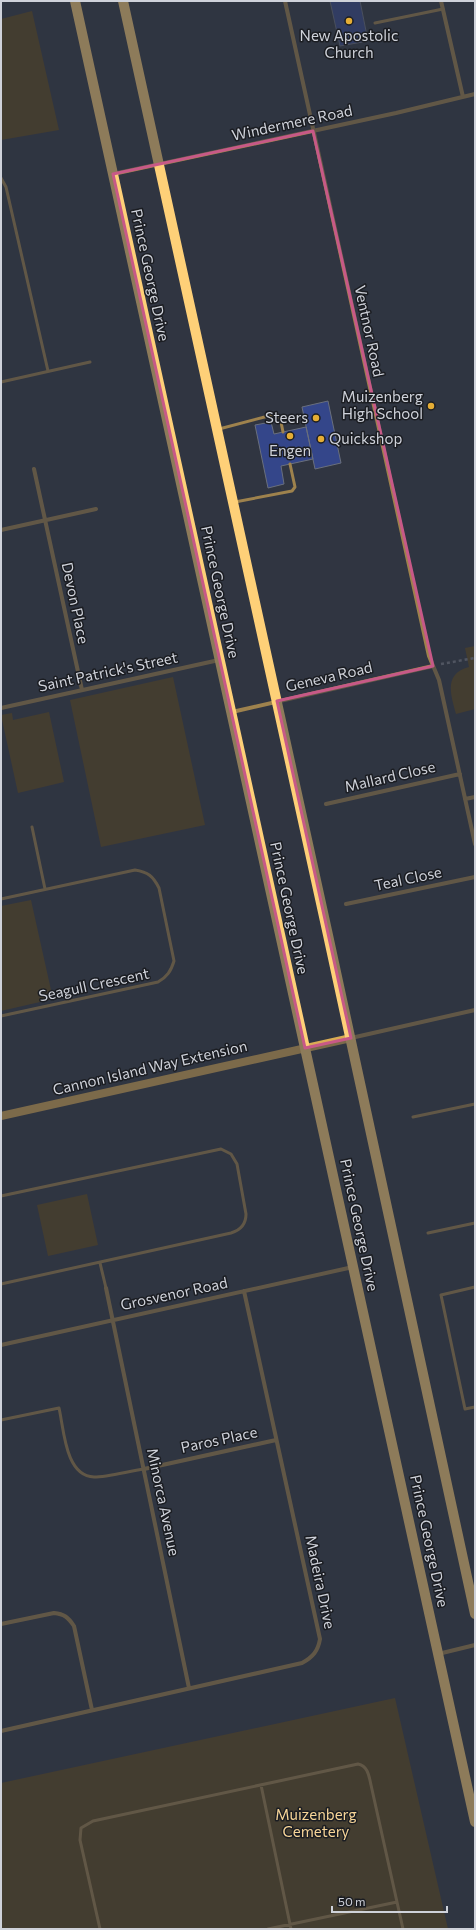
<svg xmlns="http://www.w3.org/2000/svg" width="476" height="1930" font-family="Commissioner,sans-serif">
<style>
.green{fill:#5c471c}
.building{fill:#34468a;stroke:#696f7d}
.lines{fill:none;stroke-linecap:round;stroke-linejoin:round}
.path{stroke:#797d87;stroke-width:2.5;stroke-dasharray:3 3;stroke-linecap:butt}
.lane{stroke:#9e824d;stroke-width:3}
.street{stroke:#9e824d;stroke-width:4}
.secondary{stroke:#daac54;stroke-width:8}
.primary{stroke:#fed078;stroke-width:10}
.marked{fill:none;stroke:#c75987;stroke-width:3;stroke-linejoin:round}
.poi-dot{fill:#e5ad35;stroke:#1b1d22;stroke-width:1.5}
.labels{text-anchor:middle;stroke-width:3;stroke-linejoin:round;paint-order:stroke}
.poi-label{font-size:15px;fill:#cfd2da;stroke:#1b1d22}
.street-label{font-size:15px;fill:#cfd2da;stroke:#1b1d22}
.park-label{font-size:15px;fill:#f7d598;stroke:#1b1d22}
</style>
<rect width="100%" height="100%" fill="#303541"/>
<!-- green -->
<path class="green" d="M32,11L59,130L1,140V19Z
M475,646V709L456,714C451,695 443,674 469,667L465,648Z
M173,677L205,825L101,847L70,700Z
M49,712L64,782L18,793L1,715L12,713L13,720Z
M31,900L53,999L1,1011V906Z
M87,1194L98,1245L48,1256L37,1205Z
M395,1698L448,1929H1V1783Z"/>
<!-- building -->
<path class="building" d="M330,1H360L368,41L340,46Z
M328,401L341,463L315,469L302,407Z
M271,422L274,434L306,427L313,459L281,466L284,484L268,488L255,425Z"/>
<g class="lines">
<!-- path -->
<path class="path" d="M441,664L475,658"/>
<!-- lane -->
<path class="lane" d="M375,23L443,9
M1,178L6,187L48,371
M1,382L90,362
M219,429L276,414L280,417L283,432
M235,502L292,491L295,487L290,464
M32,827L45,889
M1,899L135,870C148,872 153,876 159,888L174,961C171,971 167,977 158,982L1,1016
M413,1117L475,1104
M1,1196L221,1149L231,1154L237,1164L246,1214C246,1224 241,1230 231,1233L1,1284
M428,1233L475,1223
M100,1263L106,1288
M475,1287L441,1295L465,1409L475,1407
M1,1420L59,1408C64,1429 65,1476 94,1477C108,1477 129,1471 144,1469
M261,1785L291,1929
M100,1929L80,1840L81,1828L93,1821L358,1764C368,1766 369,1776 371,1785L403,1929
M268,1929L397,1902"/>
<!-- street -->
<path class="street" d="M285,1L429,656L439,680L475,844
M441,1L463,97
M113,174L396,113L475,94
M34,469L82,690
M1,530L96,509
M1,708L219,660
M232,712L433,666
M465,799L475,797
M326,804L460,774
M346,904L475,877
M351,1038L475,1010
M106,1288L189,1688
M1,1345L353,1267
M144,1469L276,1440
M1,1624L54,1613C64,1614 68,1617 74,1626L92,1710
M438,1654L475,1645
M1,1731L302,1663C313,1657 318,1651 320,1639L244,1291"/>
<!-- secondary -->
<path class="secondary" d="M1,1116L351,1038"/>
<!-- primary -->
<path class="primary" d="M75,1L475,1822
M123,1L328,935L475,1614"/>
</g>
<!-- marked area -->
<path d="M0 0H476V1930H0ZM313,131L433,666L277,701L351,1038L305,1048L113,174Z" fill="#303541" fill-opacity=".55" fill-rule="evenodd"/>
<path class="marked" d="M313,131L433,666L277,701L351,1038L305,1048L113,174Z"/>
<!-- markers -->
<g class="poi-dot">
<circle cx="349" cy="21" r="4"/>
<circle cx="431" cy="406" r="4"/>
<circle cx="316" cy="418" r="4"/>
<circle cx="290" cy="436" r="4"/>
<circle cx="321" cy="439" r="4"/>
</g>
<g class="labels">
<!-- poi labels -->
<g class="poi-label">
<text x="349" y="41">New Apostolic<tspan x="349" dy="17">Church</tspan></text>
<text x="423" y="402" text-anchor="end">Muizenberg<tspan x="423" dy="17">High School</tspan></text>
<text x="308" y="423" text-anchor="end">Steers</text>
<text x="329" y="444" text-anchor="start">Quickshop</text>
<text x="290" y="456">Engen</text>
</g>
<!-- street labels -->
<g class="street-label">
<text transform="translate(292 123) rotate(-12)" y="5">Windermere Road</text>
<text transform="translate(150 275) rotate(78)" y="5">Prince George Drive</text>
<text transform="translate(369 331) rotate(78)" y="5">Ventnor Road</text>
<text transform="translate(220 592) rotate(78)" y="5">Prince George Drive</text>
<text transform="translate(75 603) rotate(78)" y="5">Devon Place</text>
<text transform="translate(108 672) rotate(-12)" y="5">Saint Patrick's Street</text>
<text transform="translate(329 677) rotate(-13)" y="5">Geneva Road</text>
<text transform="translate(390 777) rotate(-13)" y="5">Mallard Close</text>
<text transform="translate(408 879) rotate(-12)" y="5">Teal Close</text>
<text transform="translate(289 908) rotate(78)" y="5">Prince George Drive</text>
<text transform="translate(94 985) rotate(-12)" y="5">Seagull Crescent</text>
<text transform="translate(150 1068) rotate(-13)" y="5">Cannon Island Way Extension</text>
<text transform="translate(359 1225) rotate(78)" y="5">Prince George Drive</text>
<text transform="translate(174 1294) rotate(-12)" y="5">Grosvenor Road</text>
<text transform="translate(219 1440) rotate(-12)" y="5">Paros Place</text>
<text transform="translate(163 1502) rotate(78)" y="5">Minorca Avenue</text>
<text transform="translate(429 1541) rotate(78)" y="5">Prince George Drive</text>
<text transform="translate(320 1582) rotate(78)" y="5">Madeira Drive</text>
</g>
<!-- park labels -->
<g class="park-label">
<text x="316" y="1820">Muizenberg<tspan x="316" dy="17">Cemetery</tspan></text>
</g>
</g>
<!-- border -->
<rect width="476" height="1930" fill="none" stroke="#cfd2da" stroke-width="4"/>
<!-- scale -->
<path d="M332 1906v6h115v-6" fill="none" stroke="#cfd2da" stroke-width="2"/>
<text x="338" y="1906" font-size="12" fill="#cfd2da" stroke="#1b1d22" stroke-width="3" paint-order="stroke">50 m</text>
</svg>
